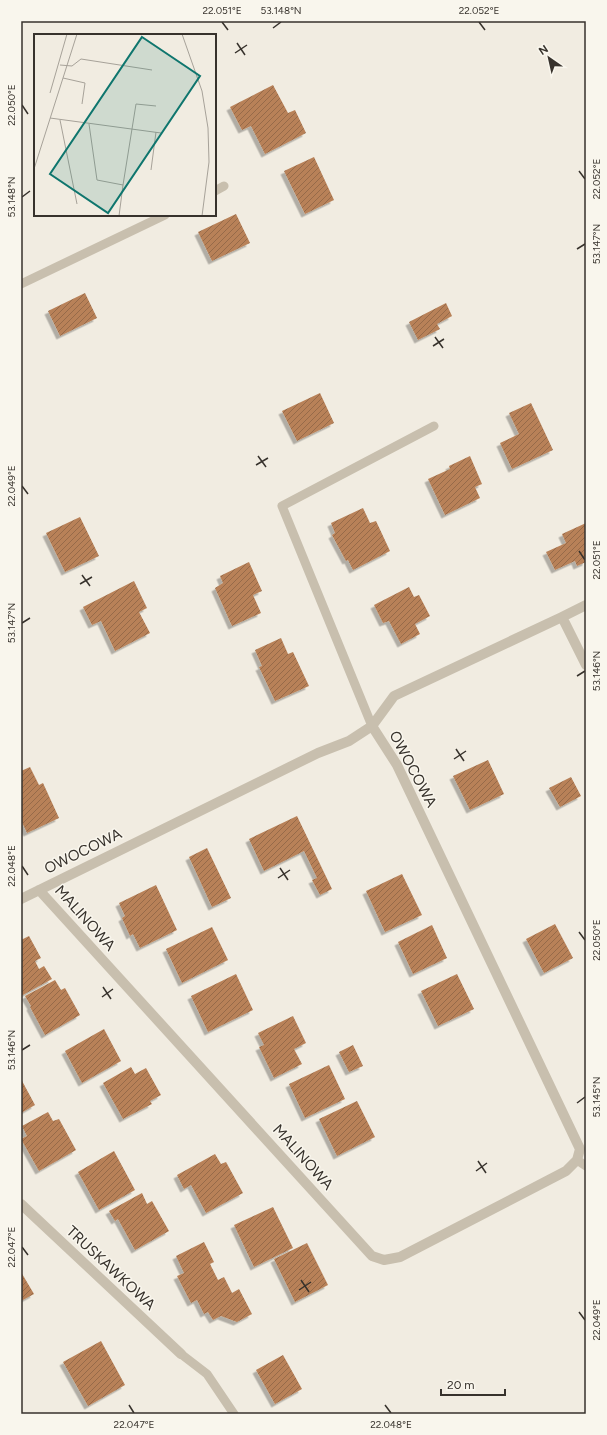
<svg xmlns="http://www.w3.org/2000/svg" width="607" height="1435" font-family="Figtree,sans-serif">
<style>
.building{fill:url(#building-hatch);filter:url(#shadow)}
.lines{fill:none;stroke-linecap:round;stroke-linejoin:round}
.service{stroke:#c8bfae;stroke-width:9}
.minor{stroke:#c8bfae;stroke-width:10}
.ticks{fill:none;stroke:#37322c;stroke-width:1.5}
.labels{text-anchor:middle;stroke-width:3;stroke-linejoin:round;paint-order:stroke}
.street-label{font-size:15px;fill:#37322c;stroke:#f9f6ed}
.inset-road{fill:none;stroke:#a7a299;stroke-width:1}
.view{fill:#0f766e;fill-opacity:0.15;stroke:#0f766e;stroke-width:2}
.inset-edge{fill:none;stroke:#37322c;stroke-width:2}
.neatline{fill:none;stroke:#37322c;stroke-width:1.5}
.ticks-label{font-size:10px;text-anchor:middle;fill:#37322c}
</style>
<defs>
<pattern id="building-hatch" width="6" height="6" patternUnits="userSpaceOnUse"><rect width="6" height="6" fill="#b88158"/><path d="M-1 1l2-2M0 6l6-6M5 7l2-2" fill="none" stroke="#966a49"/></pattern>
<filter id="shadow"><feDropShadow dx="-3.5" dy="3.5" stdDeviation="0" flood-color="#0004"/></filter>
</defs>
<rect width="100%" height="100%" fill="#f1ece1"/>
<!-- building -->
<path class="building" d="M273,85L288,113L295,110L306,133L265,154L251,126L242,130L230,107Z
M314,157L334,200L305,214L284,171Z
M236,214L250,243L212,261L198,232Z
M85,293L97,318L60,336L48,311Z
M446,303L452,316L437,324L440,329L418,340L409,322Z
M320,393L334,423L297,441L282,411Z
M531,403L553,450L512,469L500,443L519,434L509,413Z
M470,456L482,484L475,487L480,498L445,515L428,479L450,469L449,466Z
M363,508L370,523L376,521L390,551L353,570L348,560L346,561L332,535L335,533L331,523Z
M80,517L99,556L65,572L46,533Z
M586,523V562L577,566L575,561L555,570L546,552L566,543L562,534Z
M249,562L262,591L253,595L261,613L232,626L215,588L223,583L220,576Z
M134,581L147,608L139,612L150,633L115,651L101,621L92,625L83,607Z
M409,587L414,597L419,595L430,616L415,624L420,634L401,644L389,621L383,623L374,605Z
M281,638L288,654L293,652L309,686L275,701L259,667L262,666L255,650Z
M488,760L504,794L470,810L453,776Z
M30,767L39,785L43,783L59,818L27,833L21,820V771Z
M571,777L581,796L560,807L549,788Z
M297,816L332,889L320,895L312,880L317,878L304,851L264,871L249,839Z
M207,848L231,898L212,907L189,857Z
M402,874L422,915L385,932L366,891Z
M156,885L177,930L140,948L133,934L130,936L122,918L125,916L119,903Z
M555,924L573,958L544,973L526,939Z
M432,925L447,958L413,974L398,942Z
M212,927L228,960L182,983L166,949Z
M29,936L41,958L35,961L39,969L44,966L52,979L21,996V940Z
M236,974L253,1010L208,1032L191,996Z
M457,974L474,1009L438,1026L421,991Z
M55,980L61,990L65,988L80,1015L45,1035L30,1007L31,1006L25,996Z
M293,1016L306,1043L294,1049L302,1064L274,1078L259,1047L264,1045L258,1033Z
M104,1029L121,1061L82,1083L65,1051Z
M353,1045L363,1066L349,1072L339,1052Z
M329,1065L345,1099L305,1118L289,1084Z
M131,1067L135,1074L146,1068L161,1095L150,1101L152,1104L123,1119L103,1083Z
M21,1079L35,1105L21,1113Z
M357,1101L375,1137L337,1156L319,1119Z
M48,1112L53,1121L59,1119L76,1150L39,1171L21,1139L27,1136L22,1126Z
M114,1151L135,1190L99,1210L78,1172Z
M215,1154L221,1164L226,1162L243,1193L206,1213L191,1185L184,1189L177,1175Z
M142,1193L147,1204L152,1201L169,1231L135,1250L118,1219L115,1221L109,1211Z
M273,1207L293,1248L254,1267L234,1225Z
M204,1242L214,1262L210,1264L218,1280L224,1277L232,1293L239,1289L252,1314L237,1322L221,1316L213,1320L208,1312L204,1314L197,1300L191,1303L177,1276L184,1273L176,1256Z
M307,1243L328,1285L295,1302L274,1259Z
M21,1272L34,1294L21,1301Z
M101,1341L125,1385L88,1406L63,1362Z
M283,1355L302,1389L275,1404L256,1370Z"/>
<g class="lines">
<!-- service -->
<path class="service" d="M215,191L224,186
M21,284L165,215
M372,726L282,506L434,426
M577,1160L586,1166
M181,1354L207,1374L234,1414"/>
<!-- minor -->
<path class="minor" d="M562,617L586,665
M39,890L372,1256L384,1260L400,1257L566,1171L577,1160L580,1149L397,765L372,726
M21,899L318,753L349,741L372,726L394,696L562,617L586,605
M21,1204L181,1354"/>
</g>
<!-- ticks -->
<path class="ticks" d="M222,22L228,30M479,22L485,30M273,28L281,22M237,43L245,55M235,53L247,45M22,105L28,114M579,171L585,179M22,197L30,191M577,249L585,244M435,337L443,348M433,346L444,339M258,456L266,467M256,465L268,458M22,486L28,494M579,551L585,560M82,575L90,586M80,584L92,577M22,623L30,618M577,676L585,671M456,749L464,761M454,759L466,751M22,866L28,875M280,868L288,880M278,878L290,870M579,932L585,940M103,987L111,999M102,997L113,989M22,1050L30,1045M577,1103L585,1097M478,1161L486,1173M476,1171L487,1163M22,1247L28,1255M301,1280L309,1292M299,1290L311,1282M579,1312L585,1320M129,1405L134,1413M385,1405L391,1413"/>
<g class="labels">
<!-- street labels -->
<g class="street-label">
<text transform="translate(413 769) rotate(62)" y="5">OWOCOWA</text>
<text transform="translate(83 851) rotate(-26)" y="5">OWOCOWA</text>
<text transform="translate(85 918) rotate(48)" y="5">MALINOWA</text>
<text transform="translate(303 1157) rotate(48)" y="5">MALINOWA</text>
<text transform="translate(111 1268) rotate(43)" y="5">TRUSKAWKOWA</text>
</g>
</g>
<!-- overview -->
<g transform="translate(34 34)">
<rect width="182" height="182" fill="#f1ece1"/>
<path class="inset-road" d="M148,0L168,57L174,94L175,128L168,182M26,31L38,32L47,25L118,36M29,44L51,49L48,70M16,59L33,0M16,84L127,99M26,86L43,170M55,90L63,146L89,151L102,70L122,72M0,135L43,0M117,136L122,98M85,182L89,151"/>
<path class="view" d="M108,3L166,42L74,179L16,140Z"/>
<rect width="182" height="182" class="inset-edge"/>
</g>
<!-- border -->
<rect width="607" height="1435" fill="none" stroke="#f9f6ed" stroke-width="44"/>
<!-- north arrow -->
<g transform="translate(549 58) rotate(326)" stroke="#f9f6ed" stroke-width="3" paint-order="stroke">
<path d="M0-3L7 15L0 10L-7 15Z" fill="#37322c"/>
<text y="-6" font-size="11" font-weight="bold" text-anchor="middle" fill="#37322c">N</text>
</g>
<!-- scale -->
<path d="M441 1389v6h64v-6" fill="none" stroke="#37322c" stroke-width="2"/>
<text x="447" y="1389" font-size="12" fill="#37322c" stroke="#f9f6ed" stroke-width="3" paint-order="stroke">20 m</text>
<rect x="22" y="22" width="563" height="1391" class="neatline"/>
<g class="ticks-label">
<text x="222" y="14">22.051°E</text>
<text x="281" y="14">53.148°N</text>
<text x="479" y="14">22.052°E</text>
<text transform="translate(11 105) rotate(-90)" y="4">22.050°E</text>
<text transform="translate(596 179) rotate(-90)" y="4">22.052°E</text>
<text transform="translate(11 197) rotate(-90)" y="4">53.148°N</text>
<text transform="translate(596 244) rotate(-90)" y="4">53.147°N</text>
<text transform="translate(11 486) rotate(-90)" y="4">22.049°E</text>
<text transform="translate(596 560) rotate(-90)" y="4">22.051°E</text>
<text transform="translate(11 623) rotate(-90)" y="4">53.147°N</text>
<text transform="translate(596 671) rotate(-90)" y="4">53.146°N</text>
<text transform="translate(11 866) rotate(-90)" y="4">22.048°E</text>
<text transform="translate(596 940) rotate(-90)" y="4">22.050°E</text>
<text transform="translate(11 1050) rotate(-90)" y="4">53.146°N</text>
<text transform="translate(596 1097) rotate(-90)" y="4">53.145°N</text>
<text transform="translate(11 1247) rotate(-90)" y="4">22.047°E</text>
<text transform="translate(596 1320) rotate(-90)" y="4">22.049°E</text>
<text x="134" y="1428">22.047°E</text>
<text x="391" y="1428">22.048°E</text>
</g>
</svg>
